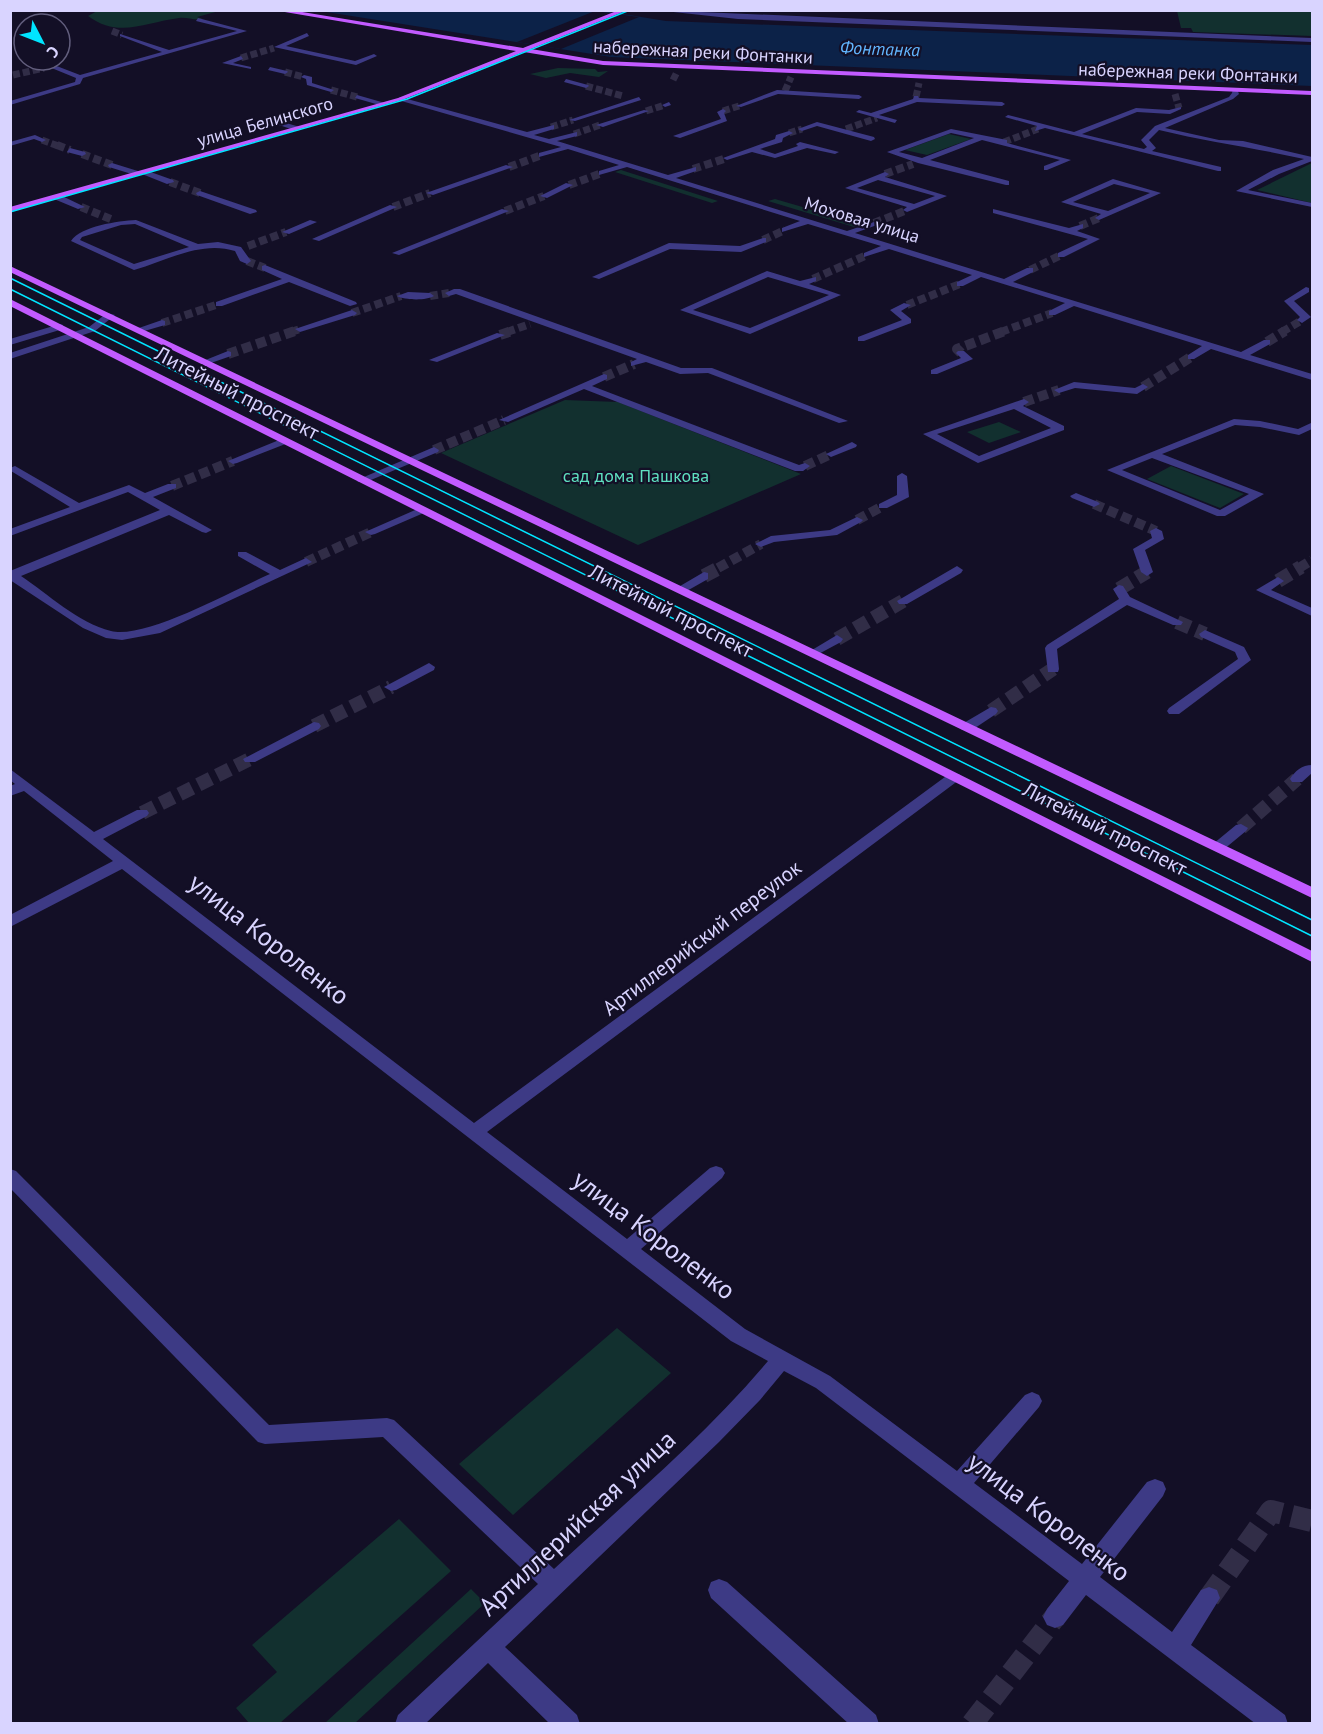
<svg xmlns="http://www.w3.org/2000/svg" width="1323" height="1734" font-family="'PT Sans',sans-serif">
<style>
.green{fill:#12302f}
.water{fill:#0c2248}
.pier{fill:#130f26}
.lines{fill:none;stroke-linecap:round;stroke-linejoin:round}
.minor-tunnel-far4{stroke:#312d47;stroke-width:7;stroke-dasharray:7 3;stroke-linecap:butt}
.minor-tunnel-far3{stroke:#312d47;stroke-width:8;stroke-dasharray:8 4;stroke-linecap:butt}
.minor-tunnel-far2{stroke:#312d47;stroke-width:10;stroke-dasharray:10 5;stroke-linecap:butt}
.minor-tunnel-far1{stroke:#312d47;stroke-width:14;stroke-dasharray:14 7;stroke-linecap:butt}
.minor-tunnel{stroke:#312d47;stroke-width:22;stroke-dasharray:22 10;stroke-linecap:butt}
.minor{fill:#3d3a85;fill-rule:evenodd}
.major{fill:#c25bff;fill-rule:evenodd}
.tram{stroke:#00e5ff;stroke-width:1.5}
.labels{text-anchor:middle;stroke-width:4.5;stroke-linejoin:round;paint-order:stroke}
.far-water-label{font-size:18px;font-style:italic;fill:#62b6ff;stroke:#130f26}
.far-street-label{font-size:18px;fill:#d9d4ff;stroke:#130f26}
.far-park-label{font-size:18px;fill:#5fe0c0;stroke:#130f26}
.street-label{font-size:21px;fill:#d9d4ff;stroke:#130f26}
.near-street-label{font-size:26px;fill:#d9d4ff;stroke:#130f26}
</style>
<rect width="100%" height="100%" fill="#130f26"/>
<!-- green -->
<path class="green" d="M99,10L219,11L197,17L203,19C194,21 188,17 179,18C146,22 119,39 88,16Z
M1177,11H1312V36L1193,32L1191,28H1181Z
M558,68L595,69L598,72L608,71L599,77L570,73L546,78L530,74Z
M949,134L971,139L927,155L905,150Z
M1312,163V203L1257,190Z
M621,170L718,201L712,203L615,172Z
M775,199L861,224L854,227L768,201Z
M565,400L618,402L801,474L638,545L441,453Z
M999,422L1021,432L989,443L967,432Z
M1171,466L1244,494L1220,508L1147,479Z
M617,1328L671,1373L513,1515L459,1464Z
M399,1519L451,1571L280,1723H249L236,1708L277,1672L252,1645Z
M471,1589L485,1603L355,1723H325Z"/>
<!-- water -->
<path class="water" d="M598,10L666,21L1312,45V86L611,57L320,11Z"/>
<!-- pier -->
<path class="pier" d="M595,11L639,17L561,49L517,42Z"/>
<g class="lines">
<!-- minor-tunnel-far4 -->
<path class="minor-tunnel-far4" d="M112,31L122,35
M19,50L24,52
M241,58L274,48
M285,72L304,77
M13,75L44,68
M673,80L677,72
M586,86L623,96
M331,90L357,97
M785,91L791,77
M1175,94L1179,108
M916,97L919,83
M646,111L665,105
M723,111L739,106
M551,127L573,120
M846,129L877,118
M789,133L802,129
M574,134L600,125
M42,140L61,147
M1004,142L1038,129"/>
<!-- minor-tunnel-far3 -->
<path class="minor-tunnel-far3" d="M57,145L70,150
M82,154L112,165
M509,167L542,155
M693,169L727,158
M885,174L913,164
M170,182L200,193
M569,185L602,173
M81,207L113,220
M393,207L430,193
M505,211L544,196
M874,223L907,210
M1080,226L1099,218
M763,240L785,230
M248,246L286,232
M247,261L265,268
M1030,270L1061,255
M813,279L867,255
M430,296L449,293
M907,305L960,284
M352,313L401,296
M162,323L219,304
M291,332L300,329
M507,332L530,324
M1001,332L1052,313
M1282,332L1302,320"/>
<!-- minor-tunnel-far2 -->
<path class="minor-tunnel-far2" d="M500,335L512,331
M1267,342L1285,331
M961,353L957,349L1005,331
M228,354L295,331
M604,377L634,364
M1143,387L1191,357
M1024,402L1059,390
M434,450L504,420
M805,466L831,454
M172,486L233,461
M1094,504L1156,531
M857,520L883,506
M306,562L371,532
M718,568L761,544
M1299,568L1312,560"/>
<!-- minor-tunnel-far1 -->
<path class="minor-tunnel-far1" d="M704,576L721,567
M1278,581L1301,567
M1119,589L1147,572
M1177,622L1205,634
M837,639L903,601
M991,711L1053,669
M314,726L391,687
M142,813L250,759
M1241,828L1297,779"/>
<!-- minor-tunnel -->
<path class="minor-tunnel" d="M1209,1598L1271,1511L1312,1521
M972,1724L1055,1617"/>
<!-- minor -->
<path class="minor" d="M655,10L1312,38V42L738,19Z
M198,18L247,31L83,78L80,84L10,105V101L75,82L76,78L32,60H41L80,75L162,52L120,36V34L169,50L237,31L196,21Z
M307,33L309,36L286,46L355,61L374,54L377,56L356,65L274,47Z
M241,56L243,59L233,63L251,67V69L222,63Z
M270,67L287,71L288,72L285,74L268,70Z
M304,75L312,77V83L334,90L331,92L307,85L306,79L301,77Z
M566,79L588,85L589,86L586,88L564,82Z
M1233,89H1237L1239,94L1233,99L1165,128L1219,140L1243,141L1312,157V161L1279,174L1248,190L1312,203V207L1236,191L1273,170L1304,159C1256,148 1208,142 1159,130L1149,140L1156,148L1152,151L1221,167V171H1218L1045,128L1035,131L1037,126L1005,117L1008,115L1074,132L1136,108L1169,110L1181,107V109L1170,114L1137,112L1082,134L1144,149L1147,147L1141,140L1155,126L1229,97L1232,93Z
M777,90L859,95L862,97L859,99L778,94L741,107L736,106Z
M357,95L385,103L386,104L383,106L355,98Z
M914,96H918L919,98L1002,102L1005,104L1002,106L917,102L879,115L897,120L895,123L856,112L859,110L871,113L913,99Z
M400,97L527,132L554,125V129L534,135L549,139L577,132V136L557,141L668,175L696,167V171L676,178L847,231L877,221V225L855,233L1004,279L1027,268H1033V272L1013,282L1241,352L1264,340H1270V344L1250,355L1312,374V380L1211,349L1194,359H1188V355L1202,346L1074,306L1055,315H1049V311L1065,303L981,277L963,286H957V282L972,275L889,249L864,257V253L881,246L808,224L782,232V228L800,221L627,167L599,175V171L619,165L568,149L539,157V153L561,147L398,100Z
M639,97L641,100L575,121L569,120Z
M669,102L671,105L665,107L662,105Z
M723,109L726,111L724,113L727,121L680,138L673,136L721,119L717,112Z
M644,110L649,111L603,127L596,125Z
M272,119L300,127L301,129L297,131L270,122Z
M817,122L874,137L875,139L871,141L817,126L802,131L798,129Z
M951,129L1007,140V143L1071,160L1047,170H1044V166L1060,160L982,140L930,160L1009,181V185H1006L918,163L887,152ZM951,133L974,138L922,158L899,152Z
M789,131L793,133L783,138L782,142L760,149L775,154L798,146L796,144L800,142L839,152L835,154L807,148L775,158L752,152L727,160L723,158L775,139L776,135Z
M35,135L46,140L42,142L34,139L10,146V142Z
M70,148L85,152L86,154L82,156L67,152Z
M112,163L141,172L142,174L138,176L109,167L108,165Z
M506,165L513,167L433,195L426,193Z
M145,170L173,180L174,182L167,184L142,174V170Z
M885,172L889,174L885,177L947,196L907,212L903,210L907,207L845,188ZM878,180L935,196L914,204L857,188Z
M1113,179L1161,193L1099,220L1095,218L1101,214L1061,202ZM1114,184L1150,193L1108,211L1073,202Z
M566,183L573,185L547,198L540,196Z
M200,191L256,210L257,212L250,214L197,195L196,193Z
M54,195H60L85,207L78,209L54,199Z
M390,205L397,207L319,241L312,239Z
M502,209L509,211L399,255L392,253Z
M993,209L1069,228L1083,224V228L1077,231L1100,239L1064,257H1058V253L1088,239L993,213Z
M136,220L198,244L218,242L241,247L251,261L247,264L240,261L235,251C201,240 166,261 134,270L71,241C81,226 118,221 136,220ZM135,224L189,247L134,264L80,240L82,237L121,225Z
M310,220L317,222L289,234L282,232Z
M763,238H766V242L741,252L670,249L599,279L592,277L669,243L740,246Z
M265,265L356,302L357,304L350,306L289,282L222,306H216V302L282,279L262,270V266Z
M767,271L800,281L816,277V281L809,284L841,295L750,334L680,310ZM768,277L829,295L750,328L693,310Z
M1306,287L1309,288V292L1294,301L1311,317L1302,323L1297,320L1300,317L1284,301Z
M454,289H460L681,368H712L848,421L839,423L708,373L680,374L646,362L631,366V362L637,359L456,294L449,296L445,293Z
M408,292L430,293L434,296C426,301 404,300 397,296Z
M904,303L911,305L901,311L911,319V323L864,341H858V337L902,320L890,310Z
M352,310L357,313L355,315L300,332L295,329Z
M107,313L115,315L95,331L10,359V353L89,327Z
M162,320L165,321V325L141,332L136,329Z
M60,324L63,325V329L10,345V339Z
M497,333L505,335L437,362L429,360Z
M228,351L231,352V356L208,364L203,361Z
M958,351H964L973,359L937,374H931V370L961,358L956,353Z
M604,374L607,375V379L592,386L799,465L805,463L810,466L803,471H795L584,389L508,422L499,420Z
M1074,382L1135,388L1143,384L1148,387L1137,394L1075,388L1059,393L1054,390Z
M1024,399L1029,402L1023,406L1064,426V430L978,463L923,434ZM1014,409L1051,428L979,456L937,434Z
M1234,419L1260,421L1298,429L1311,423L1312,429L1299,435L1260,427L1235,425L1162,454L1264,494L1225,516H1217L1107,470ZM1152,458L1249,494L1220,510L1122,470Z
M284,438L288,439V443L237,463L233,464L228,461Z
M852,442L857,445L856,447L831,457L826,454Z
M434,447L439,450L438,452L366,482H358L357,480Z
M15,466L79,503L129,485L145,493L168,484H176V488L153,497L212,530L206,533L202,532L169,515L21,576C48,594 78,623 111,631C145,640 236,589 270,574L238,556V552H246L280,570L306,558L312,562L160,633L122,640L106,638L83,628L10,580V571L160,510L128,492L10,536V529L70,507L11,471L10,468Z
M902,473L907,476L909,497L887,508H879V504L897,495V476Z
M1076,493L1098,502L1100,504L1094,507L1072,498L1070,496Z
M422,507L426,508V512L375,534L371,535L365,532Z
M857,517L863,520L861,522L837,535L774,542L761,547L755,544L771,536L830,530Z
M1156,528L1162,531L1164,539L1145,550L1153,572L1147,576L1141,572L1133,549L1152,538L1150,531Z
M957,566L963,570L961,573L907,604H899L897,601Z
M704,572L708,573V579L685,592H677L675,589Z
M1278,577L1284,581L1271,590L1312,608V616L1256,590Z
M1119,585L1123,586L1130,597L1183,622L1181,625H1173L1127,605L1057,649L1059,669L1058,672H1048L1045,648L1047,645L1119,599L1113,589Z
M1205,630L1244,647L1251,660L1179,714H1169L1167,711L1169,708L1238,659L1235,652L1201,637L1199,634Z
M837,635L843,639L841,642L813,657L807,653Z
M429,663L435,667L434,670L396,690L391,691L384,687Z
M991,707L996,708L998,711L996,714L972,730H962L960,727L962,724Z
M314,722L319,723L321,726L319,729L255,762H245L243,759Z
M1312,765V773L1302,782H1292L1290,779C1295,771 1302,765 1312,765Z
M10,769L94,832L137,810H147L149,813L147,816L103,839L474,1123L949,774H959L961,777L959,780L487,1132L627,1239L710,1168L716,1166L722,1168L725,1173L722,1178L641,1249L745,1329L830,1376L957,1471L1025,1395L1032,1392L1039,1395L1042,1401L1039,1407L974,1483L1082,1564L1147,1482L1155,1479L1163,1482L1166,1489L1163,1496L1100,1577L1172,1632L1201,1590L1209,1587L1217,1590L1220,1598L1191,1645L1285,1715L1288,1724H1256L1086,1595L1063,1625L1055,1628L1047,1625L1043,1617L1047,1609L1069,1581L816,1388L784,1371L760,1400L719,1442L505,1647L577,1715L580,1724H550L488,1663L425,1724H395L398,1715L538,1584L383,1437L265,1444L258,1442L10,1188V1169L16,1171L269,1425L387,1418L394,1420L554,1569C626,1502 704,1437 768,1361L731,1341L122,869L10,927V915L113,861L24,791L10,796V786L15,784L10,780Z
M1241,824L1248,828L1246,831L1223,850H1213L1211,847L1213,844L1236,825Z
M719,1579L727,1582L876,1715L879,1724H849L711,1598L708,1590L711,1582Z"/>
<!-- major -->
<path class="major" d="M273,10H290L523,48L619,10H628L531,49L603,61L1312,91V95L603,65L524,52L402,100L10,212V207L398,98L516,51Z
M10,266L1312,887V898L10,272Z
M10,299L1312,951V962L10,306Z"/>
<!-- tram -->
<path class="tram" d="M10,212L407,99L630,10
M10,278L1312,920
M10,289L1312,936"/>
</g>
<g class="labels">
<!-- far-water labels -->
<g class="far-water-label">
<text transform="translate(880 49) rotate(2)" y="6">Фонтанка</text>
</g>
<!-- far-street labels -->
<g class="far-street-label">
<text transform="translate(703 52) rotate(3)" y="6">набережная реки Фонтанки</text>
<text transform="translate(1188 73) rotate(2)" y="6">набережная реки Фонтанки</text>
<text transform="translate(265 122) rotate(-16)" y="6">улица Белинского</text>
<text transform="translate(862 220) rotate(17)" y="6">Моховая улица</text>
</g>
<!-- far-park labels -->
<g class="far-park-label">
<text x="636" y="482">сад дома Пашкова</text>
</g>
<!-- street labels -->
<g class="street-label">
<text transform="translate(237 393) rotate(27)" y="7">Литейный проспект</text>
<text transform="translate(671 611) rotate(27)" y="7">Литейный проспект</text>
<text transform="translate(1105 829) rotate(27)" y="7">Литейный проспект</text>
<text transform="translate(702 938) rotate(-37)" y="7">Артиллерийский переулок</text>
</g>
<!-- near-street labels -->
<g class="near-street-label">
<text transform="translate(269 939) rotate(38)" y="9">улица Короленко</text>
<text transform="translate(654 1235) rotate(37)" y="9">улица Короленко</text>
<text transform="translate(1049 1517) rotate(37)" y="9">улица Короленко</text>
<text transform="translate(577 1523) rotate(-43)" y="9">Артиллерийская улица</text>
</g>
</g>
<!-- border -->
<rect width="1323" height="1734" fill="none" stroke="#d9d4ff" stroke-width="24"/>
<!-- north arrow -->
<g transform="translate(42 42) rotate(132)"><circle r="28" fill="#130f26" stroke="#625e7d" stroke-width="1.5"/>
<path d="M0-4.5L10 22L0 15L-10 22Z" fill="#00e5ff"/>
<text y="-9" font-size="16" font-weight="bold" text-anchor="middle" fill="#d9d4ff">С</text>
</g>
</svg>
